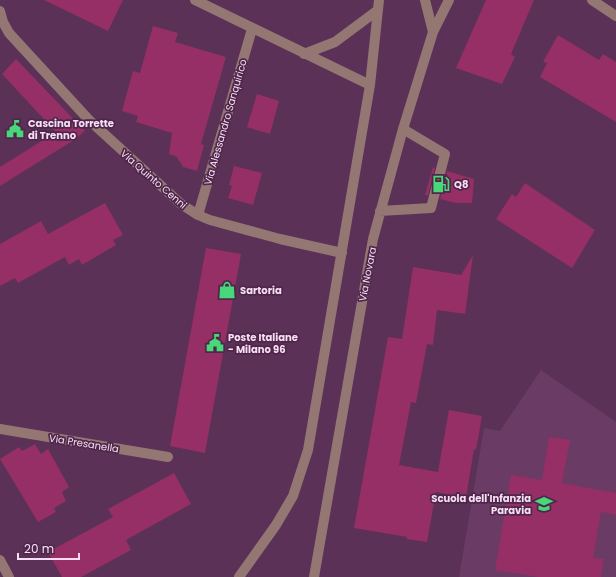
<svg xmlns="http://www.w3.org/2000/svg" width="616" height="577" font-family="Poppins,sans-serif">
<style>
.built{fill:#693b65}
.building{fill:#952f66}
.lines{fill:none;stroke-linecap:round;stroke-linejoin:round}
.minor{stroke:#947772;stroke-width:10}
.labels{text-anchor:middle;stroke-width:3.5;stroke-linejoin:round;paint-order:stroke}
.street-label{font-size:10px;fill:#f8def4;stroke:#4f274b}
.poi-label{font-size:10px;font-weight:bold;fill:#f8def4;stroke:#4f274b;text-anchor:start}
</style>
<rect width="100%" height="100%" fill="#5b3157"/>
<!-- built -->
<path class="built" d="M541,370L616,422V577H459L484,428L500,431Z"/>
<!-- building -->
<path class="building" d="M44,0H123L108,31Z
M486,0H534L511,54L515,57L502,84L456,68Z
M153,26L178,33L175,42L226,57L201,144L204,145L197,171L183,167L177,157L169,154L172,133L136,122L138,116L122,111L133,71L140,73Z
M558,35L599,60L603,54L616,62V122L540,77L547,63L543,62Z
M16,59L85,131L74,140L0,186V167L56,132L2,74Z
M257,94L279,101L270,134L247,127Z
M234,166L262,173L253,205L228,198L232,186L229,185Z
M433,167L435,168L428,195H425Z
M447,171L474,179L472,203H456L440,199Z
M525,183L595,230L572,268L496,219L512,194L516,197Z
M105,203L123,235L113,240L116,245L82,265L79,259L69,265L65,257L18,283L15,278L0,286V244L41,221L48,234Z
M206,248L241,254L205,453L170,446Z
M473,255L465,314L437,310L433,345L427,344L416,403L411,402L399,465L438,472L449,410L482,416L476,450L474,449L466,498L436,492L427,542L407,539V537L354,528L388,337L402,339L413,267L461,275Z
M549,437L570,440L562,483L616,493V515L601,512L593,558L604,559L601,577H538L495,570L511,475L542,480Z
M35,444L41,454L48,449L69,487L62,492L66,501L54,508L56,512L38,522L0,459L19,447L22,451Z
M174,473L191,504L126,540L131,550L81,577H62L48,552L113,517L108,509Z"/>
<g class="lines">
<!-- minor -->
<path class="minor" d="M195,0L370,85
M425,0L433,32
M592,0L616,16
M0,11L3,22L9,33L89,120L181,204L198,215L210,220L280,239L342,253
M304,54L335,42L378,10
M380,211L431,208L445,154L403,129
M198,215L252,29
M0,429L168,457
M0,560L9,577
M239,577L276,525L293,496L308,450L370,85L379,0
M314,577L373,239L403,129L433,32L449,0"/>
</g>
<!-- icons -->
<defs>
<g id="civic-bare" transform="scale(1.38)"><path d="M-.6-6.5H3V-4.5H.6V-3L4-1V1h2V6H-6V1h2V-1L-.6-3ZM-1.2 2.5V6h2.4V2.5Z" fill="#48d779" stroke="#4f274b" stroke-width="2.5" paint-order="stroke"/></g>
<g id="fuel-bare" transform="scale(1.38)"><path d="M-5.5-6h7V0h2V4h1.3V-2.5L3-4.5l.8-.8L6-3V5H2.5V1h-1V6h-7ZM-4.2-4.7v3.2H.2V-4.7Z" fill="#48d779" stroke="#4f274b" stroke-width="2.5" paint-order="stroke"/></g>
<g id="shop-bare" transform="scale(1.38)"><path d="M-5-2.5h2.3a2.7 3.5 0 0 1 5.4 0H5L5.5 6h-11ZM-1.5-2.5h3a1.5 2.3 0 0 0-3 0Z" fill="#48d779" stroke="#4f274b" stroke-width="2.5" paint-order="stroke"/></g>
<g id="school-bare" transform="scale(1.38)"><path d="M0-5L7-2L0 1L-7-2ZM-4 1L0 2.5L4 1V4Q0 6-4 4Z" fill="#48d779" stroke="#4f274b" stroke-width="2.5" paint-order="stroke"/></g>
</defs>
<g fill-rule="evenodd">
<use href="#civic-bare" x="15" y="129"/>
<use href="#fuel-bare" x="441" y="184"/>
<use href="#shop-bare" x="227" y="290"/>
<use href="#civic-bare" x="215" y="343"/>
<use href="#school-bare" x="544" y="504"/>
</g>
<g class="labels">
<!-- street labels -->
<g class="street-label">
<text transform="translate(225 122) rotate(-74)" y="4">Via Alessandro Sanquirico</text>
<text transform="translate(154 179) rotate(41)" y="4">Via Quinto Cenni</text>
<text transform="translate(367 274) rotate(-79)" y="4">Via Novara</text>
<text transform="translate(84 443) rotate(9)" y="4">Via Presanella</text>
</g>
<!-- poi labels -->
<g class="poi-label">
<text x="28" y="127">Cascina Torrette<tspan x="28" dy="12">di Trenno</tspan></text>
<text x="454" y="188">Q8</text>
<text x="240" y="294">Sartoria</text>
<text x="228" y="341">Poste Italiane<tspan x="228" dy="12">- Milano 96</tspan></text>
<text x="531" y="502" text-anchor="end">Scuola dell'Infanzia<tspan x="531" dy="12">Paravia</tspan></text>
</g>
</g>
<!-- scale -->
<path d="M18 553v6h61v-6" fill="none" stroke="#f8def4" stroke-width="2"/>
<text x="24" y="553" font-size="12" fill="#f8def4" stroke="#4f274b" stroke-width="3" paint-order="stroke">20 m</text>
</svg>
